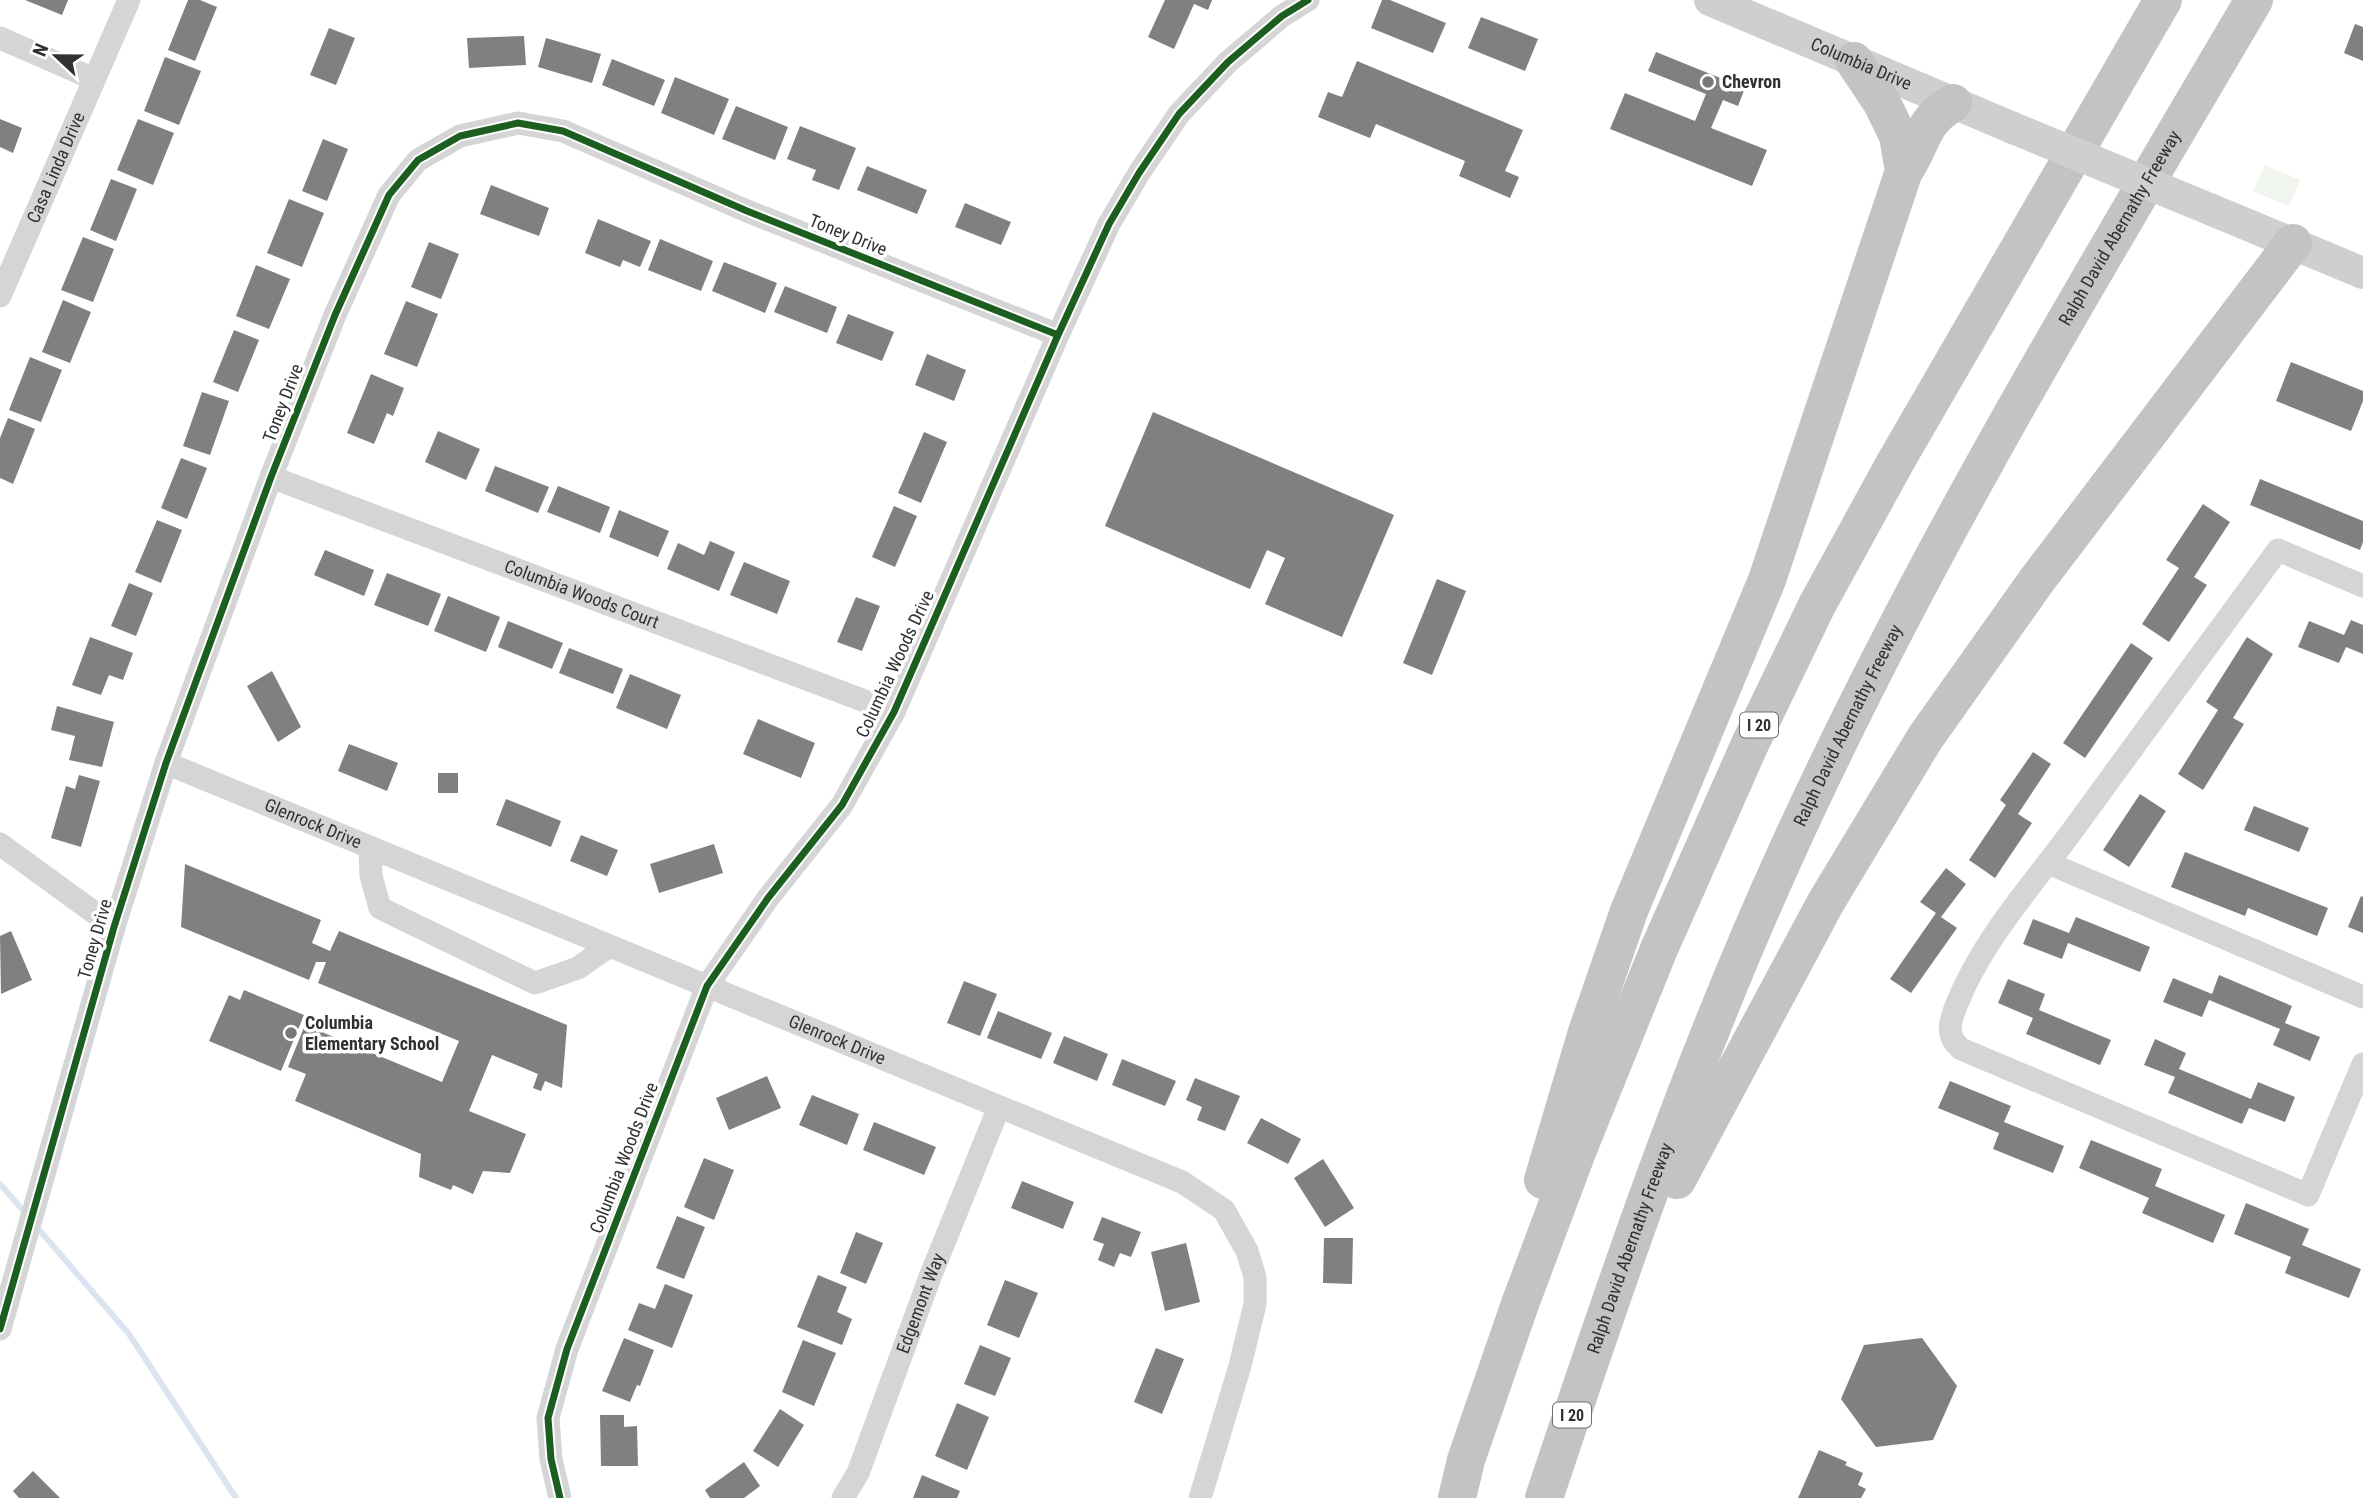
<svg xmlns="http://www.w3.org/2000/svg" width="2363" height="1498" font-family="'Roboto Condensed',sans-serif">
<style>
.green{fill:#f0f5ee}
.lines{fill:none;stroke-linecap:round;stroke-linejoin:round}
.stream{stroke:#dce4f2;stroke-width:6}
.building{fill:#808080}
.minor{stroke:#d5d5d5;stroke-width:23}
.secondary{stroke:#cfcfcf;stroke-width:32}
.motorway{stroke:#c3c3c3;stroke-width:38}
.secondary-bridge{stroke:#cfcfcf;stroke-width:32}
.cycleway-casing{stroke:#fff;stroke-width:11}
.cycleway{stroke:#1b5e20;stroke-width:7}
.poi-dot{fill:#797979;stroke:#fff;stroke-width:2.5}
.labels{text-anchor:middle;stroke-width:7;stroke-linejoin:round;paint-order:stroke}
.shield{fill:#fff;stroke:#6f6f6f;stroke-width:2}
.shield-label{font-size:16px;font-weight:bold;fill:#313131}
.street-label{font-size:18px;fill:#313131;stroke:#fff}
.poi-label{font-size:18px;font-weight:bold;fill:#313131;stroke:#fff;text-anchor:start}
</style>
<rect width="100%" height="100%" fill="#fff"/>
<!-- green -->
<path class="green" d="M2265,165L2300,180L2289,206L2253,191Z"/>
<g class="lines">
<!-- stream -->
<path class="stream" d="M0,1184L26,1214
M35,1225L129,1334L236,1498"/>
</g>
<!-- building -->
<path class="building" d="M25,0H68L62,15Z
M188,0H200L217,7L195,61L168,50Z
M1165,0H1212L1208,10L1194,4L1174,49L1148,37Z
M1382,0H1390L1446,23L1433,53L1371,28Z
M1481,17L1538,39L1525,71L1468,48Z
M2355,24L2363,27V61L2344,53Z
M329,28L355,38L336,85L310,75Z
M524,36L526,65L469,68L467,38Z
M546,38L601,54L592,83L538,67Z
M1656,52L1745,88L1738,106L1723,100L1711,128L1767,150L1752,186L1610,129L1625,93L1695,121L1706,94L1648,71Z
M165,57L201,71L179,125L144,111Z
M612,59L665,80L654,106L602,85Z
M1357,61L1523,130L1505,171L1519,177L1510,198L1459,176L1465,161L1376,124L1370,138L1318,117L1328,92L1342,97Z
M675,77L729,99L714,135L661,113Z
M736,106L788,127L775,160L722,139Z
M0,119L22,128L13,153L0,147Z
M138,119L174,133L153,185L117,170Z
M800,126L856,148L839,190L812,180L816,170L787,159Z
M323,139L348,149L327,201L302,191Z
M867,166L927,190L917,214L857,190Z
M111,179L137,189L116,241L90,230Z
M491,185L549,208L539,236L480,214Z
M289,199L324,213L302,267L267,253Z
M965,203L1011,222L1001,245L955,227Z
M598,219L651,241L640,267L623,260L620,267L585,253Z
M83,237L114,249L93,302L61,290Z
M660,239L713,261L701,291L648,270Z
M429,242L459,254L441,299L411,287Z
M724,262L777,283L765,313L712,291Z
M256,265L290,279L269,329L236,316Z
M785,286L837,307L827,333L774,312Z
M63,300L91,312L70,363L42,352Z
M406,301L438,314L417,367L384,354Z
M848,314L894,332L882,361L836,343Z
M234,330L259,340L238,392L213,382Z
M927,354L966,370L954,401L915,385Z
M30,357L62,370L41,422L9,410Z
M2291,362L2363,391V401L2351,431L2276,401Z
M371,374L404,388L393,416L387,413L374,444L347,433Z
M202,392L229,401L210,455L183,446Z
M1153,412L1394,515L1342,637L1265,604L1285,558L1267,550L1250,589L1105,526Z
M8,418L35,429L13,484L0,478V438Z
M438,431L480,449L466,480L425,462Z
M924,432L947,442L921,503L898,493Z
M181,458L207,468L187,519L161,508Z
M495,466L549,487L538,513L485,491Z
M2260,479L2363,521V542L2360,550L2250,505Z
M558,486L610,507L600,533L547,512Z
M2203,504L2230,522L2194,577L2207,585L2169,642L2142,624L2179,568L2166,560Z
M894,506L917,516L895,567L872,557Z
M619,510L669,531L658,557L609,537Z
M157,520L182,530L161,583L135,572Z
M710,541L735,552L719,591L667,569L678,543L704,555Z
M325,550L374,570L364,596L314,575Z
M744,562L790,581L777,614L730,595Z
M387,573L441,594L428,626L374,605Z
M1437,579L1466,591L1432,675L1403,663Z
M129,583L153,593L136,636L111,626Z
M448,596L500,617L486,652L434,631Z
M856,597L880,606L862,651L837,642Z
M2351,620L2363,625V654L2346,647L2339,663L2298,647L2309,621L2344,635Z
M508,621L563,643L552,669L498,647Z
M90,637L133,653L123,680L109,675L101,695L72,685Z
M2247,637L2273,654L2233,718L2244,724L2203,790L2178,774L2218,710L2206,702Z
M2131,643L2153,658L2085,758L2063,743Z
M569,648L623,669L613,694L559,673Z
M272,671L301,727L278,742L247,686Z
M630,674L681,695L667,729L616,708Z
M57,706L114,722L102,767L69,760L75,736L51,730Z
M758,719L815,743L801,778L743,754Z
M349,744L398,763L387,791L338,771Z
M2033,752L2051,764L2018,814L2032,823L1995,878L1969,860L2006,805L2000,800Z
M438,773H458V793H438Z
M79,775L100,781L81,847L51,838L66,786L75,789Z
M2140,794L2166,811L2129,867L2103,850Z
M506,799L561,821L551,847L496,825Z
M2254,806L2309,828L2299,852L2244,830Z
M581,835L618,850L607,876L570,861Z
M714,844L723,873L659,893L650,864Z
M2185,852L2328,908L2317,936L2248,908L2245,916L2171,887Z
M185,864L321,920L312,943L330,951L339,931L567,1025L562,1088L545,1081L541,1091L533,1088L538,1074L492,1055L469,1111L526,1134L510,1173L483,1171L473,1194L453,1185L451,1190L419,1177L421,1154L295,1101L306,1074L288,1067L305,1025L442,1082L459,1041L318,983L326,962H316L309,980L181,927Z
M1946,868L1966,884L1941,917L1957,928L1911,993L1890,979L1936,913L1920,902Z
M2361,896L2363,897V933L2348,927Z
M2076,917L2150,947L2140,972L2068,943L2062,959L2023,944L2033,919L2069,933Z
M11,931L32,980L1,994L0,936Z
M2219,975L2292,1006L2285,1023L2320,1037L2310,1061L2273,1045L2280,1029L2209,1000L2202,1017L2163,1002L2173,978L2212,994Z
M2008,979L2045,994L2039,1010L2111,1040L2100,1065L2026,1034L2033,1018L1998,1003Z
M964,981L997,994L980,1036L947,1023Z
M244,990L304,1015L281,1071L209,1041L229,995L240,1000Z
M998,1011L1052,1033L1041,1059L987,1038Z
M1064,1036L1108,1054L1097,1081L1053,1063Z
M2155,1039L2186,1053L2179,1069L2251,1099L2258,1082L2295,1097L2285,1122L2249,1108L2242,1124L2168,1093L2175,1077L2144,1065Z
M1122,1059L1176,1081L1165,1106L1112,1085Z
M767,1076L781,1108L729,1130L716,1098Z
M1195,1078L1240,1096L1225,1131L1197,1120L1202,1107L1186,1100Z
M1950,1081L2011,1106L2004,1122L2064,1146L2053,1173L1993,1149L1999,1133L1938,1108Z
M812,1095L859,1114L847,1145L799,1125Z
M1261,1118L1301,1139L1288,1164L1247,1143Z
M874,1122L936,1147L924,1175L863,1150Z
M2091,1140L2162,1169L2155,1186L2225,1215L2213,1243L2142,1213L2149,1198L2079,1168Z
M704,1158L734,1170L714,1220L684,1207Z
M1323,1159L1354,1208L1325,1227L1294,1178Z
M1022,1181L1074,1202L1063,1229L1011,1208Z
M2246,1203L2309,1229L2302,1245L2361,1269L2349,1298L2285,1273L2291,1257L2234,1234Z
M677,1216L705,1227L684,1279L656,1268Z
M1102,1217L1141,1232L1131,1257L1120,1253L1114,1267L1098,1260L1104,1244L1093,1240Z
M856,1232L883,1243L866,1284L840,1273Z
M1324,1238H1353L1352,1284L1323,1283Z
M1186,1243L1200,1302L1165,1311L1151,1252Z
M818,1275L847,1287L837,1312L852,1319L842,1345L797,1327Z
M1005,1280L1038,1293L1019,1338L987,1325Z
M665,1284L693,1295L672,1348L628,1330L639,1303L655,1309Z
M624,1338L654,1350L640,1386L637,1385L630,1402L602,1391Z
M1922,1338L1957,1386L1933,1440L1876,1447L1841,1399L1864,1345Z
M803,1340L836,1353L814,1406L782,1392Z
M980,1345L1011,1358L995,1396L964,1384Z
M1156,1348L1184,1359L1162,1414L1134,1402Z
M957,1403L989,1417L967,1470L935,1456Z
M780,1409L804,1425L778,1467L753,1451Z
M600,1415H624V1427L637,1426L638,1466H601Z
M1819,1450L1847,1462L1845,1465L1863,1473L1858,1485L1866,1489L1861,1498H1798Z
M744,1462L760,1486L744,1498H710L705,1490Z
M33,1471L60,1498H19L13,1491Z
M922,1475L960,1491L957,1498H913Z"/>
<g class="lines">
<!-- minor -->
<g class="minor">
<path d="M0,38L94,79"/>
<path id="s1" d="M0,296L129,0"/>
<path id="s2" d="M271,477L894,712"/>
<path d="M2363,586L2278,550C2208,645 2139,739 2070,834C2029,889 1981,942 1956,1006C1949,1024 1946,1036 1961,1049L2308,1195L2363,1064"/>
<path id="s3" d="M166,763L1182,1182L1224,1210L1247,1251L1255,1277V1304L1240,1366L1200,1498"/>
<path d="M0,844L114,927"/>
<path d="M370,847L371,876L380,908L535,983L578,968L609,946"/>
<path d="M2048,863L2363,997"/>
<path d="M0,1329L114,927L166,763L271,477L335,315L389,195L418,160L460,136L518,123L563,131L747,211L1058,335"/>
<path d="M560,1498L551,1459L548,1418L567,1349L707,986L768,898L842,805L894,712L1058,335L1109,224L1139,173L1179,114L1228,62L1282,16L1308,0"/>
<path id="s4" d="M843,1498L858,1473L930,1277L999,1107"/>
</g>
<!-- secondary -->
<g class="secondary">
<path id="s5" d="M1710,0L2013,128"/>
<path d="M2212,210L2363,273"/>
</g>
<!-- motorway -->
<g class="motorway">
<path d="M1904,171C1924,143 1919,123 1953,103"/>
<path d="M1543,1180L1587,1032L1629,911L1767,580L1904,171L1898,136L1882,103L1854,61"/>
<path d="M1677,1180L1826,902L1925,738L2037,580L2293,243"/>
<path d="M1457,1498L1466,1460L1520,1304L1577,1152L1659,949L1750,744L1817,605L1896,461L2163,0"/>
<path id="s6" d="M1544,1498C1617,1279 1692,1059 1788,849C1922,555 2090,278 2254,0"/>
</g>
<!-- secondary-bridge -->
<path class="secondary-bridge" d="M2013,128L2212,210"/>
<!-- cycleway casing -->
<g class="cycleway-casing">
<path id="cycleway" d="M0,1329L114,927L166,763L271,477L335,315L389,195L418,160L460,136L518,123L563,131L747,211L1058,335
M560,1498L551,1459L548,1418L567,1349L707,986L768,898L842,805L894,712L1058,335L1109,224L1139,173L1179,114L1228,62L1282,16L1308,0"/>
</g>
<!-- cycleway -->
<use href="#cycleway" class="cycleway"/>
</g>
<!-- markers -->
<g class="poi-dot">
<circle cx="1708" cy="82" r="7"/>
<circle cx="291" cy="1033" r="7"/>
</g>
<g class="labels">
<!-- shield labels -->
<g class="shield">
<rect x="1740" y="712.5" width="38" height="25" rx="5"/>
<rect x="1553" y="1402.5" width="38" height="25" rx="5"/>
</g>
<g class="shield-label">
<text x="1759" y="731">I 20</text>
<text x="1572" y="1421">I 20</text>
</g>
<!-- street labels -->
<g class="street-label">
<text dy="6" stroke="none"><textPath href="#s5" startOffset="164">Columbia Drive</textPath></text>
<text dy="6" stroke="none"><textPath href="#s1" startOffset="140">Casa Linda Drive</textPath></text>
<text dy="6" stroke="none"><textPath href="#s6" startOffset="1398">Ralph David Abernathy Freeway</textPath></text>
<text transform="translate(848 235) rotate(22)" y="6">Toney Drive</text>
<text transform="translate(283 403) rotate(-69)" y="6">Toney Drive</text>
<text dy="6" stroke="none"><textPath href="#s2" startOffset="332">Columbia Woods Court</textPath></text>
<text transform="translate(895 664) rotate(-65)" y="6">Columbia Woods Drive</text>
<text dy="6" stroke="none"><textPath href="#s6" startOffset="831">Ralph David Abernathy Freeway</textPath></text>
<text dy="6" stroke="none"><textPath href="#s3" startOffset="159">Glenrock Drive</textPath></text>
<text transform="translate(95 939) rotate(-74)" y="6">Toney Drive</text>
<text dy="6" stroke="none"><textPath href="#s3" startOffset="726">Glenrock Drive</textPath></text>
<text transform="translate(624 1158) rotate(-69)" y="6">Columbia Woods Drive</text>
<text dy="6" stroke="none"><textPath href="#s6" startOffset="264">Ralph David Abernathy Freeway</textPath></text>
<text dy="6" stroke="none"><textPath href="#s4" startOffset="210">Edgemont Way</textPath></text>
</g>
<!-- poi labels -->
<g class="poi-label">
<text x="1722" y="88">Chevron</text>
<text x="305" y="1029">Columbia<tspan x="305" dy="21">Elementary School</tspan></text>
</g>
</g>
<!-- north arrow -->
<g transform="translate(56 56) rotate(292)" stroke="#ffffff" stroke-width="5" paint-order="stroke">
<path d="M0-5L12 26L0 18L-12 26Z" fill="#313131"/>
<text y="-10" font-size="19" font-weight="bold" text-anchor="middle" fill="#313131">N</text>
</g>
</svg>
